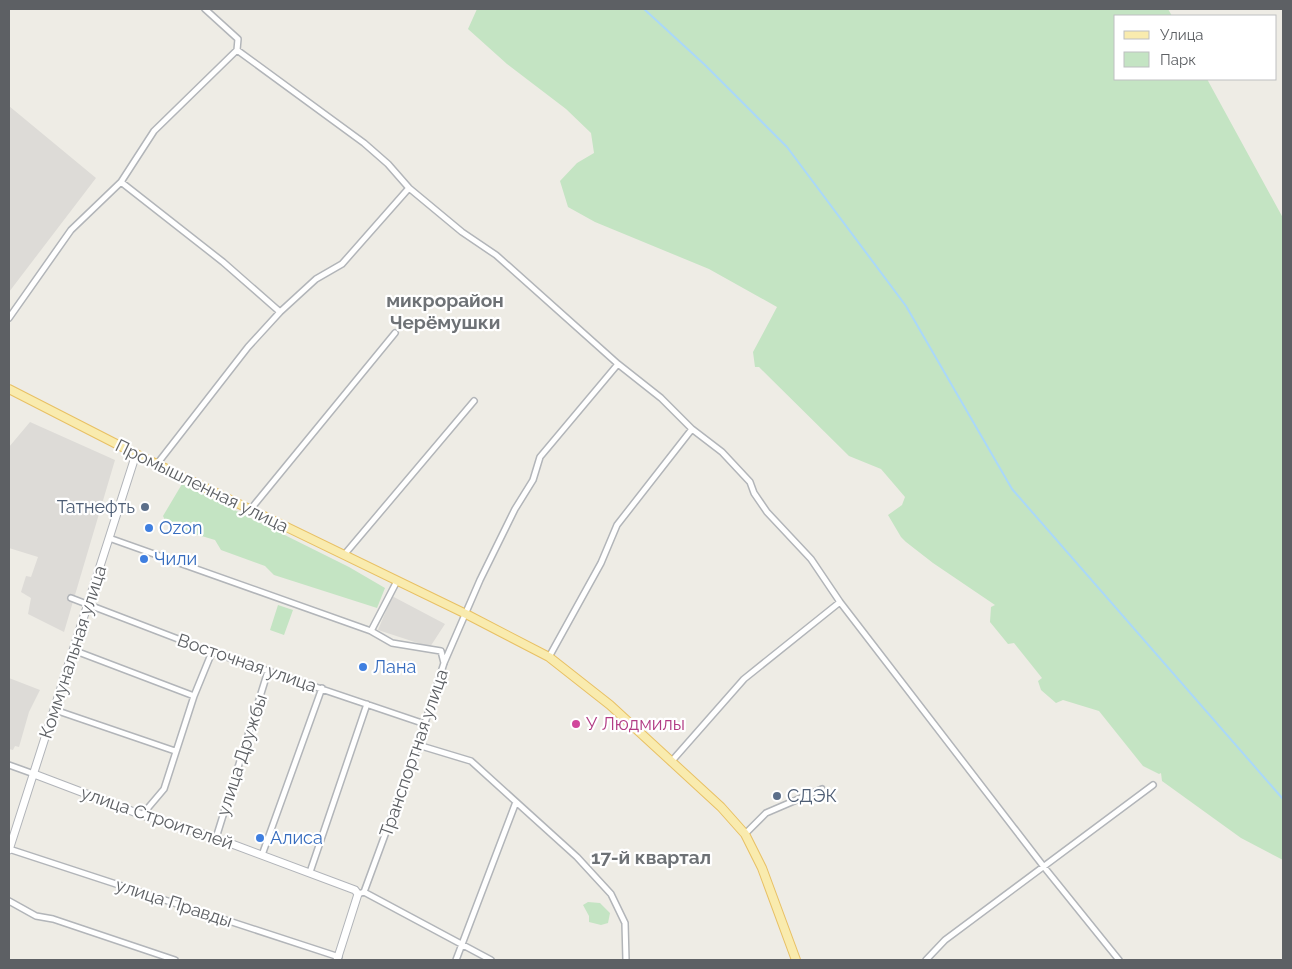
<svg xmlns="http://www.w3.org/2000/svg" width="1292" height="969" font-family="Raleway,sans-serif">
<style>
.industrial{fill:#dddbd7}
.green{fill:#c4e4c3}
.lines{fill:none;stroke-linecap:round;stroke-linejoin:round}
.stream{stroke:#aad8f9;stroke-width:2}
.street-casing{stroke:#b2b5b9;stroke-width:8}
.secondary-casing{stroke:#b1b4b9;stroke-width:9}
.primary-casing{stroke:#e8c064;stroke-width:10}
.street{stroke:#fff;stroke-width:5}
.secondary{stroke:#fff;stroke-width:7}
.primary{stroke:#f9ebae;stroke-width:8}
.service-dot{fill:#5c6f8a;stroke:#fff;stroke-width:2}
.shop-dot{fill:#3f7fe0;stroke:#fff;stroke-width:2}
.hotel-dot{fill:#d1479c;stroke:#fff;stroke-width:2}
.labels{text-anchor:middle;stroke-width:4.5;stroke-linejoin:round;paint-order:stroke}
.street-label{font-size:18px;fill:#5d6064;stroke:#fff}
.service-label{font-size:18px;fill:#4e5e75;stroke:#fff;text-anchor:end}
.shop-label{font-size:18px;fill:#366cbe;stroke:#fff;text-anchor:start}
.hotel-label{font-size:18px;fill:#b23c85;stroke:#fff;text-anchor:start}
.neighbourhood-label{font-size:19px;font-weight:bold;fill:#6e7276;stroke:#fff}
</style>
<rect width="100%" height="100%" fill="#eeece5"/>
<!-- industrial -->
<path class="industrial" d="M9,106L96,178L9,292Z
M30,422L115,460L64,632L28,614L31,598L21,592L26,576L31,577L38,557L9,548V447Z
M392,596L445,624L430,647L378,630Z
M9,678L40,690L29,712L19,747L15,746L13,750L9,749Z"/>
<!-- green -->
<path class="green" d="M477,9H1168L1172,16H1116V79H1207L1283,218V860L1241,838L1162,781L1161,773L1159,774L1143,766L1099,711L1063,700L1056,703L1041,690L1038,681L1042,678L1014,643L1008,644L990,622L991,607L995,605L933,563L906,542L901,537L888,515L902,505L905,497L881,469L849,456L759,367H755L753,352L777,307L709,269L595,222L568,207L560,181L577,163L594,153L591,133L566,109L507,64L468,29Z
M182,484L349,567L385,588L377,608L274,575L265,566L221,550L215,540L168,526L163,516Z
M278,605L293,610L284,635L270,630Z
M588,902L600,903L610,913L608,923L601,925L589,922V916L583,905Z"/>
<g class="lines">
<!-- stream -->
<path class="stream" d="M644,9L705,65L787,147L906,306L1012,489L1283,799"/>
<!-- street casing -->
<g class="street-casing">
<path id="street" d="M237,50L364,143L388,164L409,188L462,232L496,255L618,364L661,398L692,429L722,452L750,482L754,493L767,512L811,559L840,602L1044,867L1119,960
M121,182L223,262L280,312
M9,318L71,230L121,182L154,131L237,50L238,39L205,9
M157,464L248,347L280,312L316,279L342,264L409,188
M250,510L395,333
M109,538L371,631L392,643L441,651L444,663
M344,555L474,401
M71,598L212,652L425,724
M371,631L397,581
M73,650L194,696
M549,657L601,563L617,525L692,429
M55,710L175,751
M418,745L471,761L577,857L611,894L625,923L626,960
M671,762L744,679L840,602
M9,765L34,774
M142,815L164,789L194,696L212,652
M745,834L766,813L822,789
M216,838L268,671
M9,849L339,957
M262,855L322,688
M310,872L367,704
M364,892L418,745L444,663L480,580L515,509L533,480L540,457L618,364
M361,893L364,892L491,960
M9,901L36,916L53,919L175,960
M456,960L516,802
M926,960L945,940L1153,785"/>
</g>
<!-- secondary casing -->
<g class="secondary-casing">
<path id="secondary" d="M34,774L142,815L216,838L355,890L358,894L337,960
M9,850L136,454"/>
</g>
<!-- primary casing -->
<g class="primary-casing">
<path id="primary" d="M9,389L136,454L466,614L549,657L610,705L721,807L745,834L762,868L796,960"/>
</g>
<!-- street -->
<use href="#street" class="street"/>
<!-- secondary -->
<use href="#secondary" class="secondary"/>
<!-- primary -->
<use href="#primary" class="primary"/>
</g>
<!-- markers -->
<g class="service-dot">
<circle cx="145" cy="507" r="5"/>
<circle cx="777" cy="796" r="5"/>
</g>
<g class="shop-dot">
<circle cx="149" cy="528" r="5"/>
<circle cx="144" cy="559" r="5"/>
<circle cx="363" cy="667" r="5"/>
<circle cx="260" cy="838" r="5"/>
</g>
<circle class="hotel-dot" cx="576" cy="724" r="5"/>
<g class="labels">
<!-- street labels -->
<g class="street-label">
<text transform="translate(202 486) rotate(26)" y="6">Промышленная улица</text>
<text transform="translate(73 652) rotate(-72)" y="6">Коммунальная улица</text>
<text transform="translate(247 663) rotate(19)" y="6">Восточная улица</text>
<text transform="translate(414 753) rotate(-71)" y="6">Транспортная улица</text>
<text transform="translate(242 755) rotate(-72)" y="6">улица Дружбы</text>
<text transform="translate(157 818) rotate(19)" y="6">улица Строителей</text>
<text transform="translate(174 903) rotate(18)" y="6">улица Правды</text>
</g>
<!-- service labels -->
<g class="service-label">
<text x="135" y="513">Татнефть</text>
<text x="787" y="802" text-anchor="start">СДЭК</text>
</g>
<!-- shop labels -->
<g class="shop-label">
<text x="159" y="534">Ozon</text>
<text x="154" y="565">Чили</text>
<text x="373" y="673">Лана</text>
<text x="270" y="844">Алиса</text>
</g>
<!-- hotel labels -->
<g class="hotel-label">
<text x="586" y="730">У Людмилы</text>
</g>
<!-- neighbourhood labels -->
<g class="neighbourhood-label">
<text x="445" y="307">микрорайон<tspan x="445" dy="22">Черёмушки</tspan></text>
<text x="651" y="864">17-й квартал</text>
</g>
</g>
<!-- border -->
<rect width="1292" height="969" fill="none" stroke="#5d6064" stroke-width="20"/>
<!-- legend -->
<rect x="1114" y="15" width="162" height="65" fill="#ffffff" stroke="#bebfc1"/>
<rect x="1124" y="31" width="25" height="8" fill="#f9ebae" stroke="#bebfc1"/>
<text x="1160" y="40" font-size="15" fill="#5d6064">Улица</text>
<rect x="1124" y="52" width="25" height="15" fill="#c4e4c3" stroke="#bebfc1"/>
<text x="1160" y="65" font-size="15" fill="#5d6064">Парк</text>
</svg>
